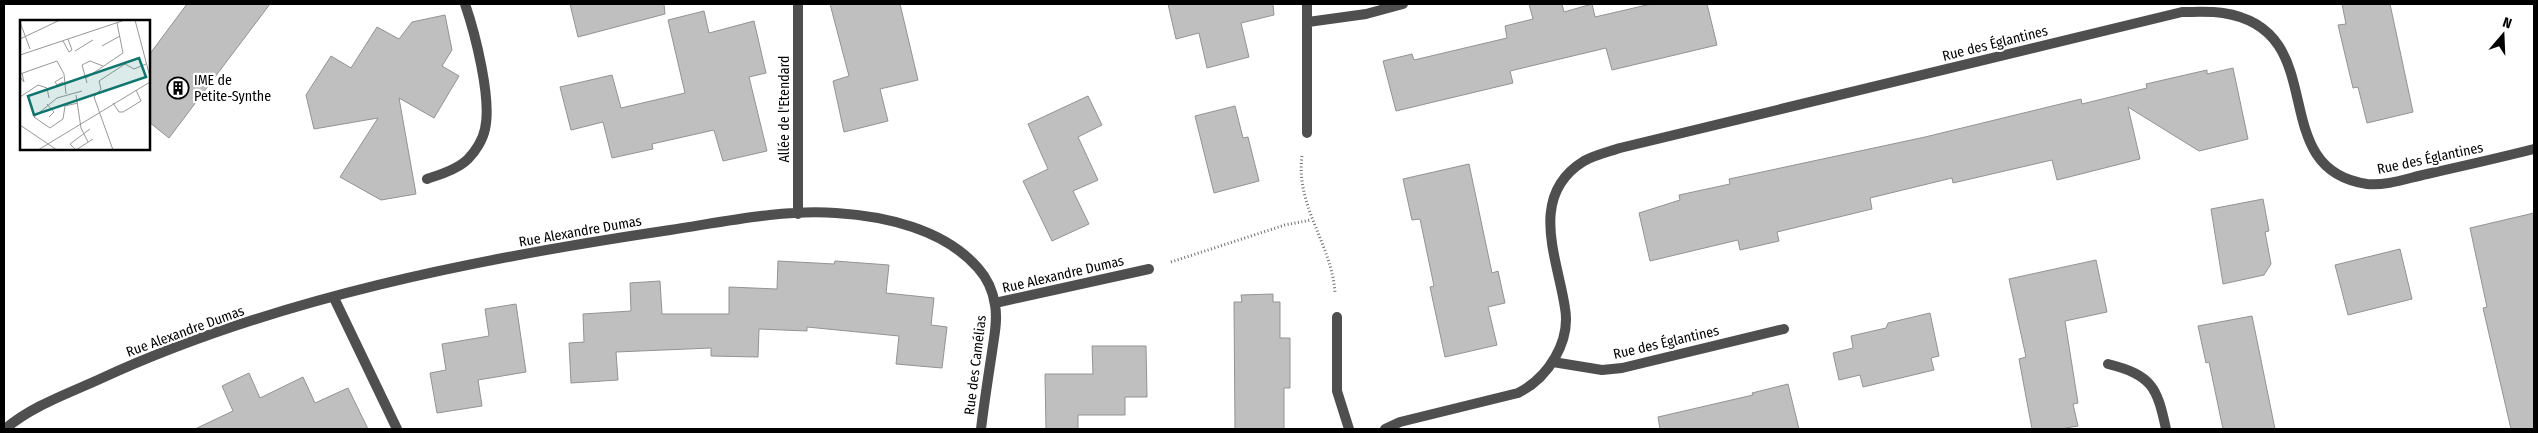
<svg xmlns="http://www.w3.org/2000/svg" width="2538" height="433" font-family="'Fira Sans Condensed',sans-serif">
<style>
.building{fill:#bfbfbf;stroke:#939393}
.lines{fill:none;stroke-linecap:round;stroke-linejoin:round}
.path{stroke:#717171;stroke-width:3;stroke-dasharray:1 2.5;stroke-linecap:butt}
.service{stroke:#4f4f4f;stroke-width:10}
.minor{stroke:#4f4f4f;stroke-width:10}
.labels{text-anchor:middle;stroke-width:4.5;stroke-linejoin:round;paint-order:stroke}
.street-label{font-size:14px;fill:#000;stroke:#fff}
.poi-label{font-size:14px;fill:#000;stroke:#fff;text-anchor:start}
.inset-road{fill:none;stroke:#999;stroke-width:1}
.view{fill:#0f766e;fill-opacity:0.15;stroke:#0f766e;stroke-width:2.5}
.inset-edge{fill:none;stroke:#000;stroke-width:2.5}
</style>
<rect width="100%" height="100%" fill="#fff"/>
<!-- building -->
<path class="building" d="M187,4H270L169,138L149,122V55Z
M570,4H664L665,14L578,37Z
M830,4H900L918,80L880,89L888,121L844,132L833,81L849,76Z
M1168,4H1273L1274,15L1241,23L1249,57L1207,68L1199,33L1176,39Z
M1529,4H1562L1564,12L1592,4L1595,17L1651,4H1707L1717,45L1612,70L1606,48L1510,71L1513,83L1396,111L1383,61L1412,54L1414,60L1507,38L1505,26L1533,19Z
M2342,4H2390L2413,112L2367,123L2358,87L2353,88L2338,25L2346,24Z
M704,11L709,33L754,21L766,73L749,77L767,151L723,161L714,130L652,144L653,149L612,158L603,122L571,130L560,87L612,75L621,108L685,93L668,20Z
M445,15L452,50L442,66L459,76L434,118L399,98L416,194L381,200L340,177L378,118L314,129L306,95L331,56L351,68L377,27L399,39L412,22Z
M2233,68L2248,139L2199,151L2128,107L2140,159L2057,180L2052,160L1953,183L1952,178L1870,198L1872,209L1777,232L1779,241L1740,250L1738,240L1650,261L1639,213L1680,200L1679,195L1730,184L1729,179L1762,172L1925,137L2081,99L2082,104L2147,88L2146,84L2207,70V74Z
M1088,96L1102,125L1078,137L1098,180L1073,191L1089,224L1052,241L1023,181L1048,169L1028,124Z
M1235,106L1243,138L1248,137L1259,181L1214,193L1195,116Z
M1469,164L1492,273L1498,271L1505,303L1488,307L1497,345L1445,357L1430,287L1434,286L1420,219L1412,220L1403,179Z
M2263,199L2269,231L2265,232L2271,264L2264,275L2223,284L2211,209Z
M2534,213V429H2511L2483,308L2487,307L2470,228Z
M2400,249L2412,299L2348,315L2335,265Z
M2096,260L2107,312L2065,321L2078,403L2073,404L2078,426L2059,429H2032L2019,359L2026,357L2009,279Z
M778,261L834,264L835,261L889,265L886,293L934,298L931,325L947,327L942,368L896,364L899,336L807,327V331L759,329L758,357L711,356V348L616,352L618,380L571,383L569,343L584,342L583,314L631,311L630,283L660,281L662,314H729V287L777,289Z
M1273,294V302H1280V338H1290V388H1284V429H1235L1234,302H1242L1241,295Z
M516,304L526,372L478,380L482,406L437,413L430,373L446,370L442,344L489,336L485,309Z
M1930,313L1939,356L1931,358L1934,370L1863,387L1860,375L1839,380L1833,353L1853,348L1851,336L1886,328L1888,323Z
M2252,316L2275,429H2223L2209,362L2206,363L2198,326Z
M1092,346H1146L1147,397H1125V415H1078V429H1046L1045,374H1093Z
M249,373L260,398L303,377L315,403L348,388L368,429H195L233,411L222,386Z
M1788,384L1799,429H1660L1658,417L1753,395L1752,393Z"/>
<g class="lines">
<!-- path -->
<path class="path" d="M1302,156C1295,206 1333,246 1335,294
M1171,262L1285,225L1311,220"/>
<!-- service -->
<path class="service" d="M427,179C441,174 458,169 468,159C476,151 483,139 485,129C492,99 475,33 465,4
M1337,317V391L1349,429
M1553,362L1602,370L1622,368L1784,329"/>
<!-- minor -->
<path class="minor" d="M798,4V214
M1307,4V133
M1308,22L1366,14L1403,4
M334,298L397,429
M995,303L1149,269
M2108,364C2152,375 2157,387 2166,429
M5,429C32,406 67,394 100,379C275,298 480,258 670,230C723,222 783,209 836,213C885,216 944,229 978,268C987,278 993,291 995,305C998,320 994,337 992,352C988,378 984,404 981,429
M1385,429L1400,422L1518,393C1548,378 1571,342 1565,308C1558,259 1527,196 1584,161C1595,155 1608,152 1620,148L2182,12C2195,12 2210,11 2223,13C2335,30 2262,169 2367,184C2387,186 2408,178 2427,174C2463,166 2498,158 2534,149"/>
</g>
<!-- icons -->
<defs>
<g id="building-ring" transform="scale(1.125)"><circle r="9.5" fill="#fff" stroke="#000" stroke-width="1.5"/><path d="M-4-6H4V6H1V3H-1V6H-4ZM-2.5-4.3h1.7v1.8h-1.7ZM.8-4.3h1.7v1.8H.8ZM-2.5-1h1.7V.8h-1.7ZM.8-1h1.7V.8H.8Z" fill="#000"/></g>
</defs>
<g fill-rule="evenodd">
<use href="#building-ring" x="178" y="88"/>
</g>
<g class="labels">
<!-- street labels -->
<g class="street-label">
<text transform="translate(1995 43) rotate(-14)" y="5">Rue des Églantines</text>
<text transform="translate(784 109) rotate(-90)" y="5">Allée de l'Etendard</text>
<text transform="translate(2430 158) rotate(-12)" y="5">Rue des Églantines</text>
<text transform="translate(580 231) rotate(-10)" y="5">Rue Alexandre Dumas</text>
<text transform="translate(1063 274) rotate(-13)" y="5">Rue Alexandre Dumas</text>
<text transform="translate(185 331) rotate(-20)" y="5">Rue Alexandre Dumas</text>
<text transform="translate(1666 342) rotate(-13)" y="5">Rue des Églantines</text>
<text transform="translate(975 365) rotate(-83)" y="5">Rue des Camélias</text>
</g>
<!-- poi labels -->
<g class="poi-label">
<text x="194" y="85">IME de<tspan x="194" dy="16">Petite-Synthe</tspan></text>
</g>
</g>
<!-- overview -->
<g transform="translate(20 20)">
<rect width="130" height="130" fill="#fff"/>
<path class="inset-road" d="M115,0L130,57M0,2L10,29M0,19L40,0M43,21L49,32L52,30L48,19M82,26L100,16M55,31L73,20M0,35L105,0M0,54L37,41L44,54L46,74M0,57L4,62L2,53M66,58L103,33L97,3M43,62L37,65L35,62L43,57M67,63L62,45L70,41L83,46M56,75L61,108L68,122M0,77L18,65L27,68L29,78M58,83L45,86L43,99L30,108L14,97L37,78L62,71M93,83L99,92H103L121,81L116,70M27,84L34,92L29,97M0,105L37,130M70,109L50,124L56,130L73,119M18,130L130,62M93,130L74,77L81,69L79,61L105,44L114,49L126,44"/>
<path class="view" d="M119,38L126,57L14,95L8,76Z"/>
<rect width="130" height="130" class="inset-edge"/>
</g>
<!-- border -->
<rect width="2538" height="433" fill="none" stroke="#000000" stroke-width="10"/>
<!-- north arrow -->
<g transform="translate(2503 35) rotate(19)" stroke="#ffffff" stroke-width="4" paint-order="stroke">
<path d="M0-4L9 19L0 12L-9 19Z" fill="#000000"/>
<text y="-8" font-size="14" font-weight="bold" text-anchor="middle" fill="#000000">N</text>
</g>
</svg>
